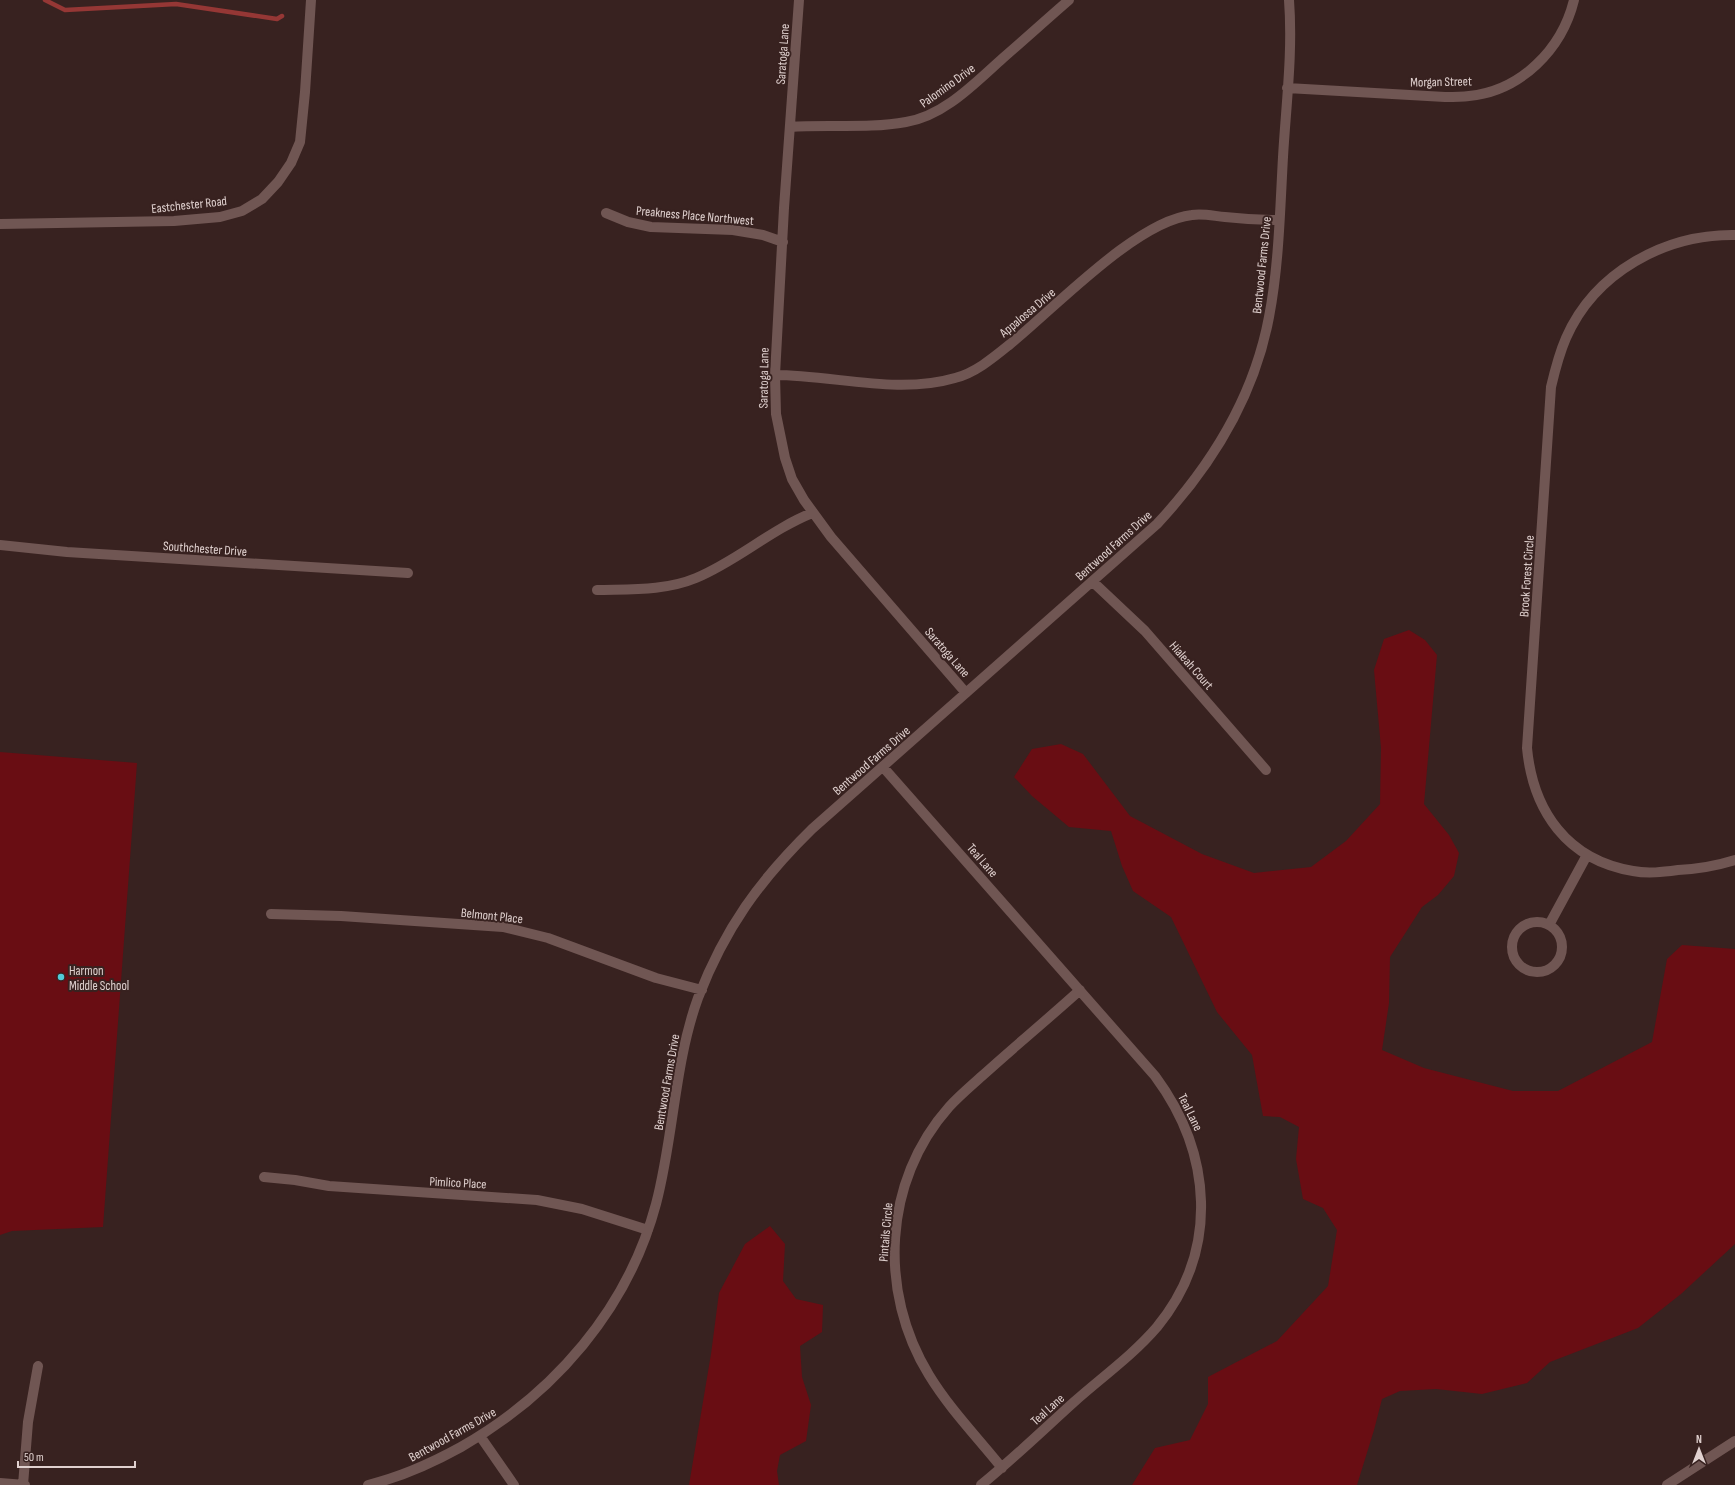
<svg xmlns="http://www.w3.org/2000/svg" width="1735" height="1485" font-family="'Sofia Sans Condensed',sans-serif">
<style>
.green{fill:#690d13}
.lines{fill:none;stroke-linecap:round;stroke-linejoin:round}
.stream{stroke:#953735;stroke-width:4.5}
.street{stroke:#705653;stroke-width:10}
.poi-dot{fill:#52cbd8;stroke:#382220;stroke-width:1.5}
.labels{text-anchor:middle;stroke-width:4;stroke-linejoin:round;paint-order:stroke}
.street-label{font-size:13px;fill:#e0d1cf;stroke:#382220}
.poi-label{font-size:13px;fill:#e0d1cf;stroke:#382220;text-anchor:start}
</style>
<rect width="100%" height="100%" fill="#382220"/>
<!-- green -->
<path class="green" d="M1409,630L1425,640L1437,655L1424,804L1449,835L1459,853L1454,876L1438,895L1422,907L1390,957L1389,1003L1382,1050L1424,1068L1513,1091H1558L1652,1042L1667,959L1682,945L1735,949V1244L1681,1294L1638,1328L1550,1362L1527,1383L1482,1394L1436,1389L1400,1391L1382,1399L1374,1430L1357,1485H1132L1155,1448L1190,1440L1208,1404V1377L1277,1341L1328,1286L1337,1230L1323,1208L1303,1199L1296,1159L1299,1127L1280,1117L1263,1116L1252,1055L1217,1012L1171,917L1133,891L1122,866L1111,831L1069,827L1032,796L1014,777L1032,749L1061,744L1083,754L1130,816L1202,854L1254,873L1311,867L1346,841L1380,804L1381,748L1374,670L1384,639Z
M0,752L137,763L103,1227L12,1231L0,1235Z
M770,1226L785,1244L783,1281L796,1299L823,1305L822,1332L800,1346L802,1377L811,1405L806,1441L780,1455L777,1471L779,1485H689L711,1354L719,1293L745,1244Z"/>
<g class="lines">
<!-- stream -->
<path class="stream" d="M45,0L65,10L176,4L277,19L282,16"/>
<!-- street -->
<path class="street" d="M799,0L784,208L775,375L776,414L785,458L792,479L804,500L831,537L966,693
M1287,88L1445,97C1453,97 1461,97 1469,96C1521,91 1562,49 1574,0
M790,127C828,124 868,129 906,122C944,116 975,83 1003,58C1025,39 1047,19 1069,0
M606,213L628,222L651,227L733,230L763,235L783,242
M0,224L174,221L220,217L242,211L262,199L278,182L291,163L300,142L305,92L311,0
M1735,235C1665,234 1595,272 1566,338C1559,354 1555,370 1551,387L1527,748C1533,811 1567,860 1633,871C1648,874 1663,872 1678,870C1698,869 1716,866 1735,860
M775,375C834,375 897,395 955,378C975,373 993,358 1009,345C1054,309 1136,221 1192,215C1202,213 1214,216 1225,217C1243,219 1261,220 1279,220
M0,545L67,552L408,573
M1093,582L1145,631L1266,770
M597,590C630,589 665,591 696,578C737,561 770,530 812,513
M883,767L1155,1076C1212,1153 1220,1250 1157,1327C1132,1356 1102,1377 1074,1402C1043,1430 1013,1459 981,1485
M271,914L341,916L503,927L548,938L656,978L702,990
M1512 947a25 25 0 1 1 50 0a25 25 0 1 1-50 0Z
M1549,925L1587,855
M264,1177L295,1180L329,1186L537,1200L582,1209L648,1230
M480,1436L514,1485
M1002,1468C978,1438 949,1408 929,1375C878,1292 883,1181 949,1107C959,1096 971,1086 982,1076C1014,1047 1048,1019 1080,990
M0,1483L25,1485
M23,1485L28,1422L38,1366
M368,1485C401,1477 432,1463 461,1447C554,1394 628,1309 656,1204C674,1136 674,1064 698,998C725,928 759,881 812,829L1157,524C1212,465 1254,397 1269,317C1279,265 1280,210 1283,157C1286,105 1293,52 1289,0
M1667,1485L1735,1441"/>
</g>
<!-- markers -->
<circle class="poi-dot" cx="61" cy="977" r="4"/>
<g class="labels">
<!-- street labels -->
<g class="street-label">
<text transform="translate(782 54) rotate(-86)" y="5">Saratoga Lane</text>
<text transform="translate(1441 81) rotate(-1)" y="5">Morgan Street</text>
<text transform="translate(947 85) rotate(-36)" y="5">Palomino Drive</text>
<text transform="translate(189 204) rotate(-6)" y="5">Eastchester Road</text>
<text transform="translate(695 215) rotate(5)" y="5">Preakness Place Northwest</text>
<text transform="translate(1261 265) rotate(-84)" y="5">Bentwood Farms Drive</text>
<text transform="translate(1027 312) rotate(-40)" y="5">Appalossa Drive</text>
<text transform="translate(763 378) rotate(-89)" y="5">Saratoga Lane</text>
<text transform="translate(1113 545) rotate(-42)" y="5">Bentwood Farms Drive</text>
<text transform="translate(205 548) rotate(4)" y="5">Southchester Drive</text>
<text transform="translate(1526 576) rotate(-86)" y="5">Brook Forest Circle</text>
<text transform="translate(948 652) rotate(49)" y="5">Saratoga Lane</text>
<text transform="translate(1192 665) rotate(49)" y="5">Hialeah Court</text>
<text transform="translate(871 760) rotate(-41)" y="5">Bentwood Farms Drive</text>
<text transform="translate(983 860) rotate(49)" y="5">Teal Lane</text>
<text transform="translate(492 915) rotate(6)" y="5">Belmont Place</text>
<text transform="translate(666 1082) rotate(-80)" y="5">Bentwood Farms Drive</text>
<text transform="translate(1191 1112) rotate(64)" y="5">Teal Lane</text>
<text transform="translate(458 1182) rotate(3)" y="5">Pimlico Place</text>
<text transform="translate(885 1232) rotate(-85)" y="5">Pintails Circle</text>
<text transform="translate(1047 1409) rotate(-42)" y="5">Teal Lane</text>
<text transform="translate(452 1434) rotate(-29)" y="5">Bentwood Farms Drive</text>
</g>
<!-- poi labels -->
<g class="poi-label">
<text x="69" y="975">Harmon<tspan x="69" dy="15">Middle School</tspan></text>
</g>
</g>
<!-- north arrow -->
<g transform="translate(1699 1449)" stroke="#382220" stroke-width="3" paint-order="stroke">
<path d="M0-3L7 15L0 10L-7 15Z" fill="#e0d1cf"/>
<text y="-6" font-size="11" font-weight="bold" text-anchor="middle" fill="#e0d1cf">N</text>
</g>
<!-- scale -->
<path d="M18 1461v6h117v-6" fill="none" stroke="#e0d1cf" stroke-width="2"/>
<text x="24" y="1461" font-size="12" fill="#e0d1cf" stroke="#382220" stroke-width="3" paint-order="stroke">50 m</text>
</svg>
